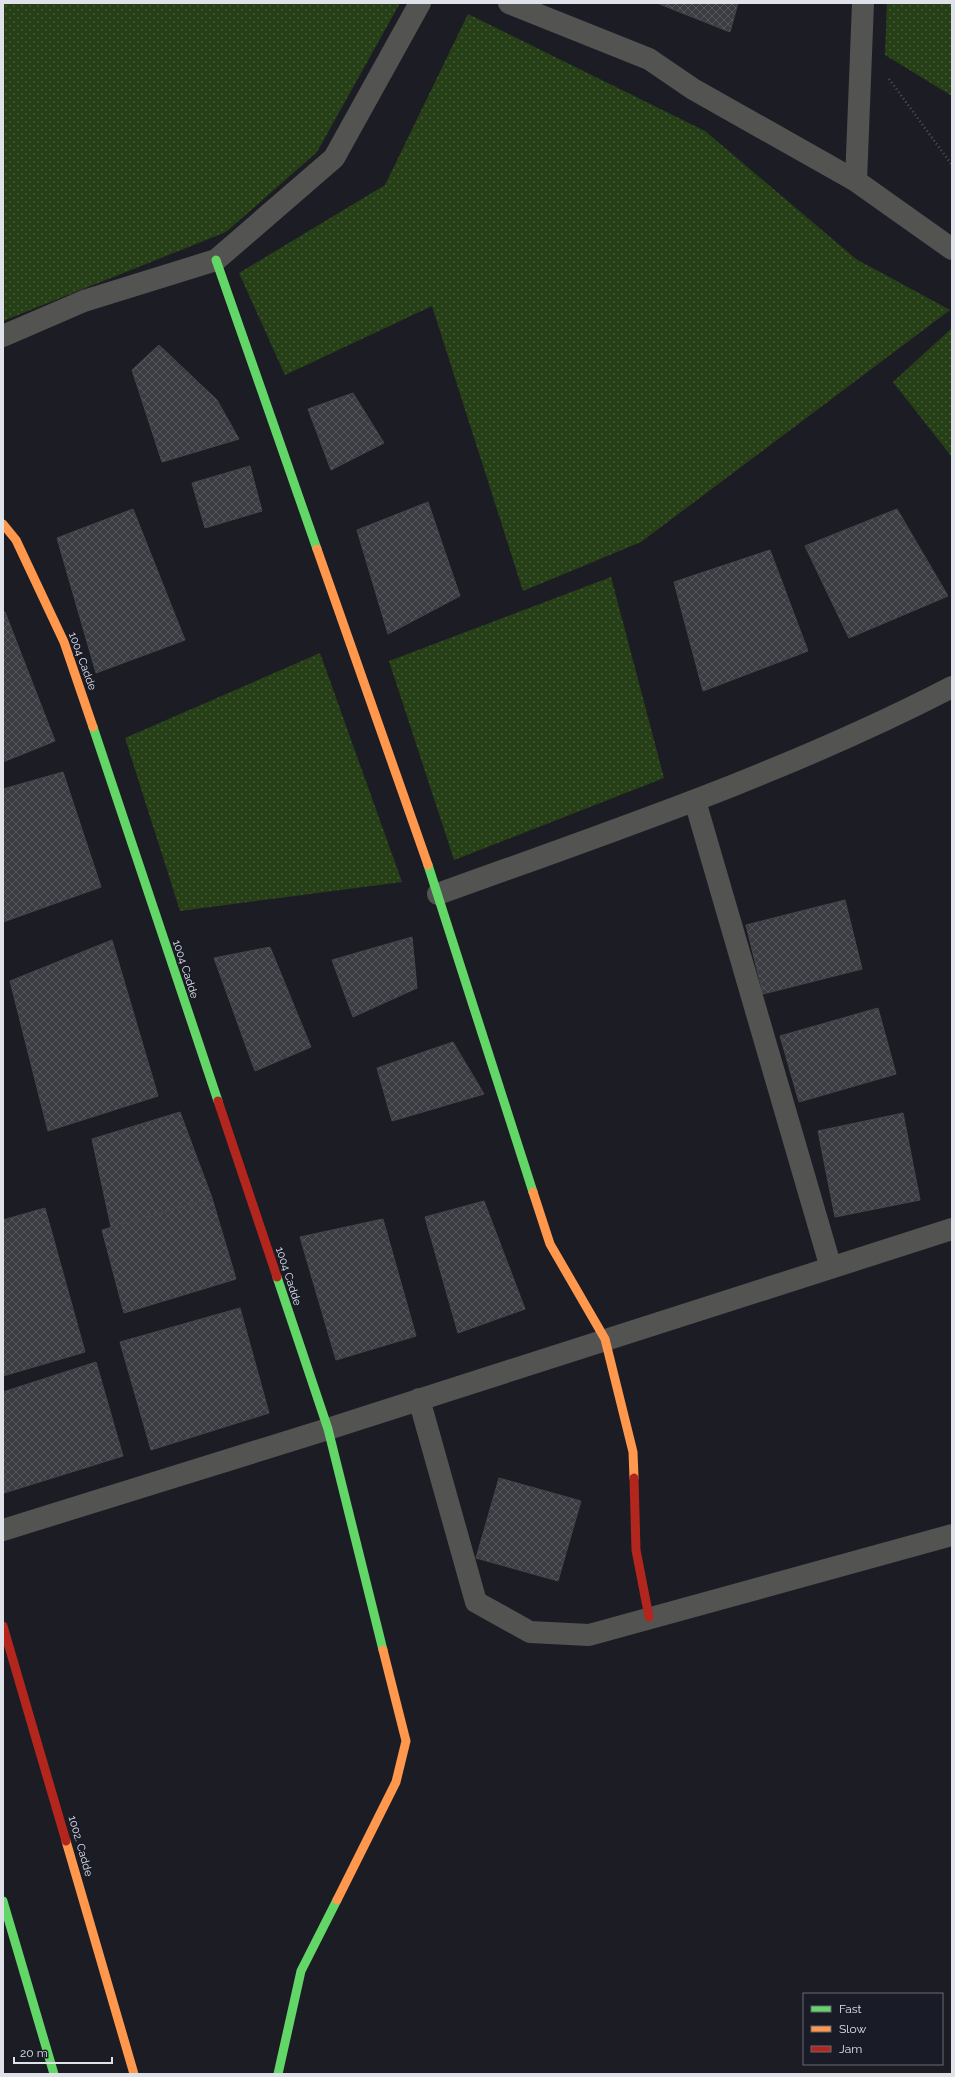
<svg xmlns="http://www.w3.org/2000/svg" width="955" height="2077" font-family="Raleway,sans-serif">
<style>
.grass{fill:url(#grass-dots)}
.building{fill:url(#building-cross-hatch);stroke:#45464c}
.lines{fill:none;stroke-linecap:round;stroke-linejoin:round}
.path{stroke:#545355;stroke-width:2.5;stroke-dasharray:1 3;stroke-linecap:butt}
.street{stroke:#535352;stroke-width:22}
.fast{stroke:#63d668;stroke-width:9}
.slow{stroke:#ff974d;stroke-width:9}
.jam{stroke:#b3261e;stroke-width:9}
.labels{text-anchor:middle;stroke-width:3.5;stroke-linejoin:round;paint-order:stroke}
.street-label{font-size:11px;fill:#e0e2ea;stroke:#191b27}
</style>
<defs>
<pattern id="grass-dots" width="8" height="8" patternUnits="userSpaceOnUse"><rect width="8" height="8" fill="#263f16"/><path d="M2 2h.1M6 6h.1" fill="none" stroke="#455a38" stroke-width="1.8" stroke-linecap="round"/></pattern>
<pattern id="building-cross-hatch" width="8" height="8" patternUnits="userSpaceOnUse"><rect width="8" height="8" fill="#3a3c41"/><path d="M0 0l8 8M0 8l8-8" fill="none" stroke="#56585d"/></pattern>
</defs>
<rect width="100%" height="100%" fill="#1c1d24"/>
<!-- grass -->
<path class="grass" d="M3,3H400L317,152L226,232L3,321Z
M887,3H952V96L885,55Z
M468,14L705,131L856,259L950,310L641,542L523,591L432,306L285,375L239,273L385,185Z
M952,328V457L893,382Z
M611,577L664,778L454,860L389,661Z
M320,653L402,882L180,911L125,738Z"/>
<!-- building -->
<path class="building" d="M657,3H738L730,32Z
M159,345L217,400L239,439L162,462L132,370Z
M353,393L384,443L331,470L308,409Z
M250,466L262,511L205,528L192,483Z
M428,502L460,596L388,634L357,530Z
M133,509L185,640L96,673L57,538Z
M897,509L948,596L849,638L805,546Z
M770,550L808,651L703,691L674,582Z
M3,612H5L55,741L3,762Z
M63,772L101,887L3,922V789Z
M845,900L862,969L763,994L746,925Z
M412,937L417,988L353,1017L332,960Z
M112,940L158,1096L48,1131L10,981Z
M270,947L311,1047L255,1071L214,958Z
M878,1008L896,1074L799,1102L780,1036Z
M453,1042L484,1094L392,1121L377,1068Z
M180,1112L212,1198L111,1227L92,1139Z
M903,1113L920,1200L835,1217L818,1131Z
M212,1198L236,1279L124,1313L102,1230Z
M484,1201L525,1309L458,1333L425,1217Z
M45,1208L85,1352L3,1376V1220Z
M383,1219L416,1336L336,1360L300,1237Z
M240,1308L269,1413L151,1450L120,1342Z
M96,1362L123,1456L4,1493L3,1392Z
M499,1478L581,1501L558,1581L476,1558Z"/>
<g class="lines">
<!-- path -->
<path class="path" d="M889,79L952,165"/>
<!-- street -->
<path class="street" d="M509,3L649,59L693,89L856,181L952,249
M856,181L863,3
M3,336L84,301L216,260L334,158L420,3
M695,801L831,1268
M438,894C612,831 788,772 952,687
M419,1399L476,1602L530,1632L589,1635L952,1535
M3,1530L328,1429L952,1229"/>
<!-- fast -->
<path class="fast" d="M216,260L317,549
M93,727L218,1101
M428,865L533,1192
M277,1277L328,1429L383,1650
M3,1901L54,2074
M278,2074L301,1971L337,1900"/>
<!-- slow -->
<path class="slow" d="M3,524L16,540L64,642L93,727
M317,549L428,865
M533,1192L550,1244L605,1339L633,1452L634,1478
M66,1841L134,2074
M337,1900L396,1782L406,1741L383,1650"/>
<!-- jam -->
<path class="jam" d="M218,1101L277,1277
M634,1478L636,1550L649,1617
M3,1626L66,1841"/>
</g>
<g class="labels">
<!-- street labels -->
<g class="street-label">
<text transform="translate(83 661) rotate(70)" y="4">1004 Cadde</text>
<text transform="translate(186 969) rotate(72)" y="4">1004 Cadde</text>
<text transform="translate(289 1276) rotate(72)" y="4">1004 Cadde</text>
<text transform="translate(81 1846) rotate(74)" y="4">1002. Cadde</text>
</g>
</g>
<!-- border -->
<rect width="955" height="2077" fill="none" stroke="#e0e2ea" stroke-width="8"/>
<!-- legend -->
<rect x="803" y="1993" width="140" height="72" fill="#191b27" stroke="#696b75"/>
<rect x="811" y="2006" width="20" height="6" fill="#63d668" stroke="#696b75"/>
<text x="839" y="2013" font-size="12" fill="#e0e2ea">Fast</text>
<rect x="811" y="2026" width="20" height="6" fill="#ff974d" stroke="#696b75"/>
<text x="839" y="2033" font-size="12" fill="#e0e2ea">Slow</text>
<rect x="811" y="2046" width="20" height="6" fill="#b3261e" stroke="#696b75"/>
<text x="839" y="2053" font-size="12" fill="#e0e2ea">Jam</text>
<!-- scale -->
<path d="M14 2057v6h98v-6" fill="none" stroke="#e0e2ea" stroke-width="2"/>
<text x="20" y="2057" font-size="12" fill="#e0e2ea" stroke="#191b27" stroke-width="3" paint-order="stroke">20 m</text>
</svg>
